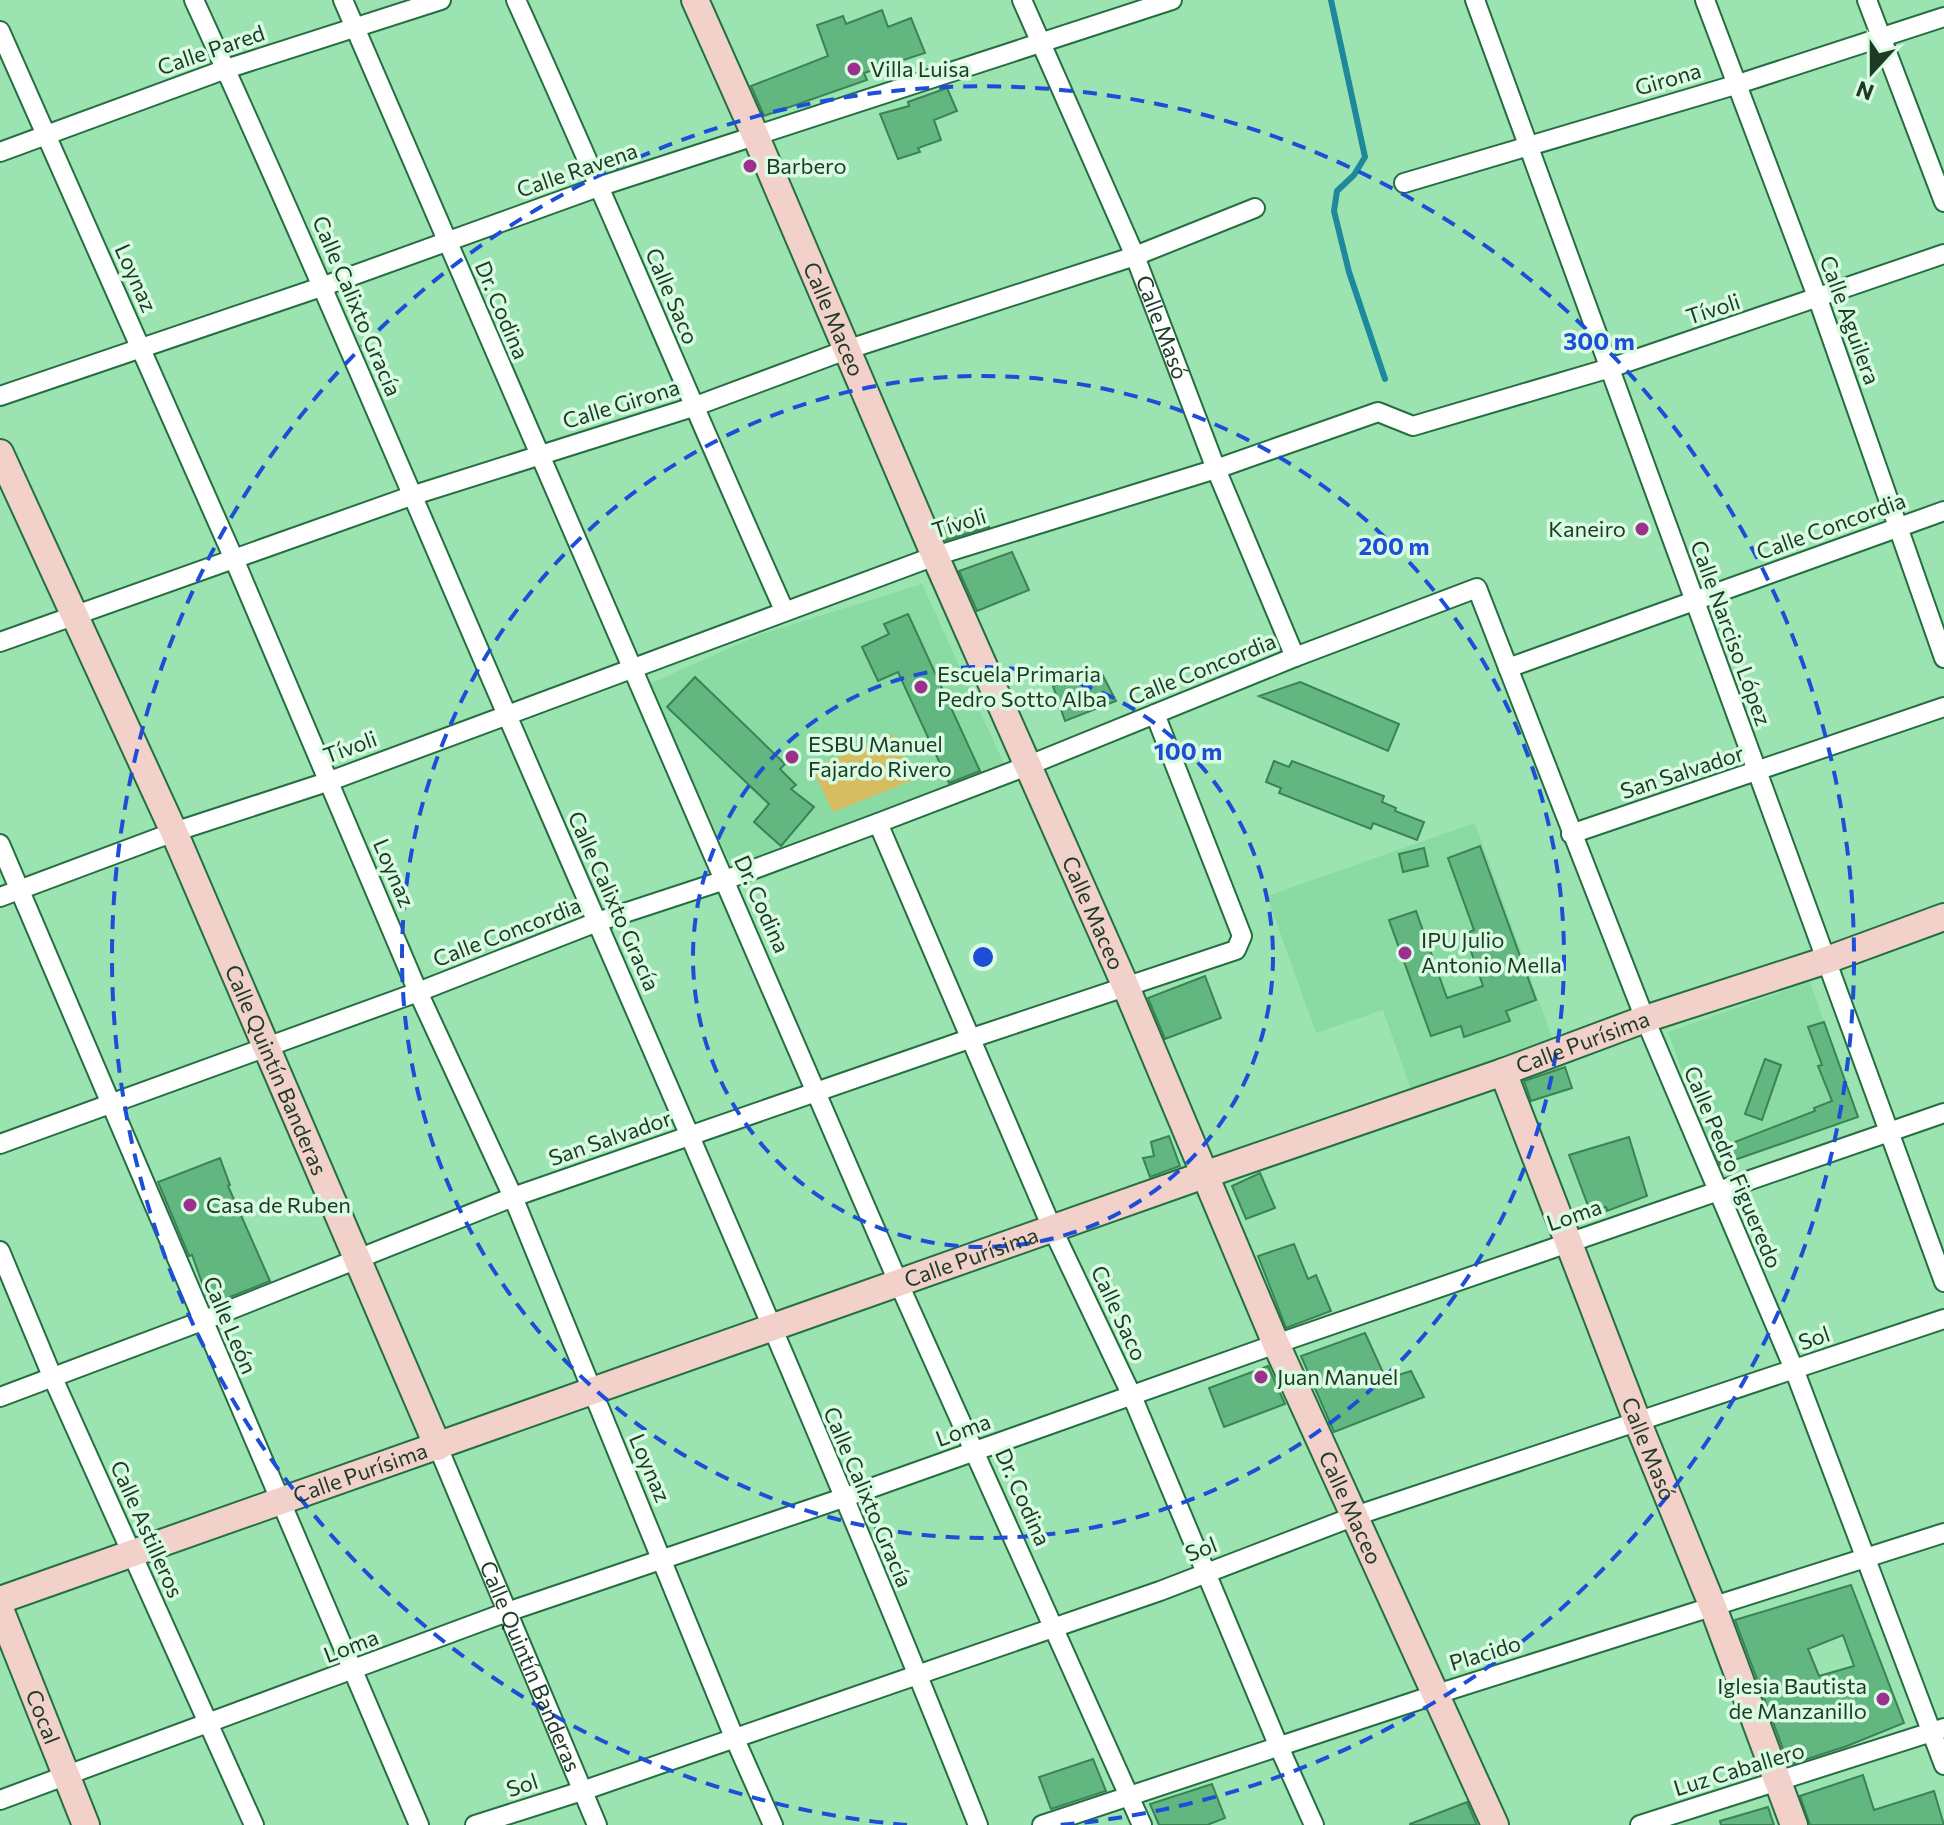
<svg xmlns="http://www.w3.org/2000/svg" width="1944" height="1825" font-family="Commissioner,sans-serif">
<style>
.built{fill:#8adaa3}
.green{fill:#d7bd61}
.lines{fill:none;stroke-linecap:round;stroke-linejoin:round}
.stream{stroke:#1e889c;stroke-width:6}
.building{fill:#61b77f;stroke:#3b8255;stroke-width:2;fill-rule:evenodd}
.street-casing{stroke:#256e42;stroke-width:22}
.secondary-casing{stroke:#256e42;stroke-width:30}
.street{stroke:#fff;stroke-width:18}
.secondary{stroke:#f1d1ca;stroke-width:26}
.ring{fill:none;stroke:#1d4ed8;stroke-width:4;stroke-dasharray:14 10}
.poi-dot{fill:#9d2f8f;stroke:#d8fbe1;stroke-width:3}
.labels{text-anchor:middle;stroke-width:7;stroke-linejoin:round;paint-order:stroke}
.street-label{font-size:22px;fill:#1c3a26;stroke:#d8fbe1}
.poi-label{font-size:22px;fill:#1c3a26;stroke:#d8fbe1;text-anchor:start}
.centre{fill:#1d4ed8;stroke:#d8fbe1;stroke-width:4}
.ring-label{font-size:24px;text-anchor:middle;font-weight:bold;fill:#1d4ed8;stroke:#d8fbe1;stroke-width:7;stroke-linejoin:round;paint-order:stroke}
</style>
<rect width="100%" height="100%" fill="#9be4b1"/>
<!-- built -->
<path class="built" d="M922,584L1005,766L733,869L649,684L759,635Z
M1475,823L1553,1040L1411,1090L1383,1010L1316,1033L1267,896Z
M1810,982L1858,1117L1717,1167L1668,1032Z"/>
<!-- green -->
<path class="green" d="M893,734L913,780L833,812L812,768Z"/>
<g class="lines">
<!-- stream -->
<path class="stream" d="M1331,0L1365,157L1354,175L1337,191L1334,211L1349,272L1385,379"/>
</g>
<!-- building -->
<path class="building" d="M882,10L888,27L911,18L925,53L864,73L867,80L764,116L751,86L828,56L817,25L843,16L846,24Z
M947,88L957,111L934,120L941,140L918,148L920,152L898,159L880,114L909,106L908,102Z
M982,510L989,527L946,540L940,524Z
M1012,552L1029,590L977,611L959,571Z
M908,614L980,771L949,783L898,672L878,681L862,647L889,634L884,624Z
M1100,670L1116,701L1065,721L1053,686Z
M695,677L785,764L780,769L796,785L791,789L814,807L781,846L754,822L769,804L667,707Z
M1300,682L1399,724L1388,751L1259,696Z
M1274,761L1289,767L1292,761L1384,796L1382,802L1396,808L1395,811L1424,822L1417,840L1373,823L1371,829L1279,793L1281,788L1266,782Z
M1480,846L1536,1000L1506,1011L1510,1021L1464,1037L1461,1026L1431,1036L1389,920L1416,911L1447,998L1483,986L1465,934L1474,930L1448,858Z
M1424,848L1428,866L1403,872L1399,854Z
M1205,976L1221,1018L1165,1039L1148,998Z
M1824,1022L1858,1117L1720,1165L1714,1150L1815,1111L1814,1108L1832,1101L1818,1066L1822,1065L1808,1027Z
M1765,1059L1781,1065L1762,1120L1745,1114Z
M1565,1067L1572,1088L1531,1101L1524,1081Z
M1169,1136L1180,1166L1150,1177L1143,1158L1154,1156L1151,1142Z
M1629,1137L1647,1196L1607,1211L1606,1207L1590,1211L1569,1155Z
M220,1158L230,1185L228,1186L270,1281L210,1305L192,1255L189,1256L158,1182Z
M1260,1173L1275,1208L1246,1219L1232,1186Z
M1294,1244L1308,1279L1316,1275L1331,1311L1286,1328L1258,1256Z
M1365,1333L1386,1379L1411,1371L1424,1397L1334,1432L1301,1356Z
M1268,1366L1285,1404L1224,1427L1209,1388Z
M1851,1585L1904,1723L1847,1746L1789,1765L1735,1620ZM1843,1635L1854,1666L1819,1676L1808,1649Z
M1093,1759L1106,1791L1051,1809L1039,1777Z
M1863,1775L1874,1810L1934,1791L1944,1825H1810L1800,1796Z
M1212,1784L1225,1818L1207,1825H1159L1150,1804Z
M1467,1802L1477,1825H1410V1824Z
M1768,1807L1774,1825H1721L1720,1821Z"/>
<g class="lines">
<!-- street casing -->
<g class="street-casing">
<g id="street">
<path d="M194,0C316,266 429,536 546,805C693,1143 842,1482 978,1825"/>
<path d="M343,0L899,1284L1142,1825"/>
<path d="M516,0C608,202 693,407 784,610"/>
<path id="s1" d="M1022,0L1135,256L1216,469L1295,657"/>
<path d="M1475,0L1944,1282"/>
<path d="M1705,0L1818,299L1944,658"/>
<path d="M1867,0L1944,202"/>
<path d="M0,31L234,559L418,992L513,1197L734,1737L773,1825"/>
<path d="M0,152L226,69L441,0"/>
<path d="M1404,183L1735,85L1944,17"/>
<path d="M0,396L324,286L601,186L1172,0"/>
<path d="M0,642L411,496L693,407L846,350L1135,256L1255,208"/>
<path d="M1508,668L1944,511"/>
<path d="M878,823L1052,1228L1132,1396L1279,1747L1314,1825"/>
<path d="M1571,834L1944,707"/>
<path d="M0,844L419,1825"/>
<path d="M0,897L174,832L330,781L935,556L1216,469L1378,412L1413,426L1610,368L1944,254"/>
<path d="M0,1144L418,992L597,922L725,880L878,823L1027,766L1295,657L1477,588L1645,1019L1794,1369L1944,1765"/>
<path d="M0,1251L52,1376L254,1825"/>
<path d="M0,1397L202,1321L513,1197L969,1039L1236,950L1242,936L1155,714"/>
<path id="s2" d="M438,1447L597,1825"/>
<path d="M0,1800L507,1612L843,1498L1276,1344L1944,1113"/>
<path d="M475,1825L582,1791L1160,1591L1355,1516L1944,1319"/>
<path d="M1042,1825L1437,1694L1944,1533"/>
<path d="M1640,1825L1944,1728"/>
</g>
</g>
<!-- secondary casing -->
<g class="secondary-casing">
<g id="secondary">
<path id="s3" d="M695,0L756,137L935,556L1126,987L1276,1344L1495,1825"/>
<path id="s4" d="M0,453L174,832L438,1447"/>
<path id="s5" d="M1503,1072L1638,1423L1713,1607L1794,1825"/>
<path id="s6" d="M0,1600L1204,1175L1503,1072L1645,1019L1824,961L1944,917"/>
<path id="s7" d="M0,1609L86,1825"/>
</g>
</g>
<!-- street -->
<use href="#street" class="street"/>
<!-- secondary -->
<use href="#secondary" class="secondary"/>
</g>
<!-- distance rings -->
<g class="ring">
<circle cx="983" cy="957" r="290"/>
<circle cx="983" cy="957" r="581"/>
<path d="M907 1825A871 871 0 1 1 1059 1825"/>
</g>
<!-- markers -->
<g class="poi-dot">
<circle cx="854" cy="69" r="8"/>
<circle cx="750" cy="166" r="8"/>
<circle cx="1642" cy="529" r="8"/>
<circle cx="921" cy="687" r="8"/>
<circle cx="792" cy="757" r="8"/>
<circle cx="1405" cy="953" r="8"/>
<circle cx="190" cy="1205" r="8"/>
<circle cx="1261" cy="1377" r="8"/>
<circle cx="1883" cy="1699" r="8"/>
</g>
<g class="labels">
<!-- street labels -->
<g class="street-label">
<text transform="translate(211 50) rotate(-19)" y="8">Calle Pared</text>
<text transform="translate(1668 79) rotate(-16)" y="8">Girona</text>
<text transform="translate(577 170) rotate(-19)" y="8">Calle Ravena</text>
<text transform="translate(136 278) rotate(66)" y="8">Loynaz</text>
<text transform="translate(672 296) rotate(67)" y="8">Calle Saco</text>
<text transform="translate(357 306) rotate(67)" y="8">Calle Calixto Gracía</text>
<text transform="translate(1713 309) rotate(-18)" y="8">Tívoli</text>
<text transform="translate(502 310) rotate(67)" y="8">Dr. Codina</text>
<text dy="8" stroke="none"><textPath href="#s3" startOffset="348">Calle Maceo</textPath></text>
<text transform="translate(1850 320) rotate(70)" y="8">Calle Aguilera</text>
<text dy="8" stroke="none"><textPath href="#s1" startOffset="356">Calle Masó</textPath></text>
<text transform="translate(621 404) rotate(-17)" y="8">Calle Girona</text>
<text transform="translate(959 523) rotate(-17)" y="8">Tívoli</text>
<text transform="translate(1831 526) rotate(-20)" y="8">Calle Concordia</text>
<text transform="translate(1731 633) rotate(70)" y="8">Calle Narciso López</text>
<text transform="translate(1202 669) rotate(-22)" y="8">Calle Concordia</text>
<text transform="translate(350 747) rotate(-20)" y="8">Tívoli</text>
<text transform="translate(1682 772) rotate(-18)" y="8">San Salvador</text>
<text transform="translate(394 873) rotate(67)" y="8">Loynaz</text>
<text transform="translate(614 901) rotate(66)" y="8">Calle Calixto Gracía</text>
<text transform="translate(762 904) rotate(66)" y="8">Dr. Codina</text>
<text dy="8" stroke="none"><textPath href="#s3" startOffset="996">Calle Maceo</textPath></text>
<text transform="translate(507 932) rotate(-21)" y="8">Calle Concordia</text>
<text dy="8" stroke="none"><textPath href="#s6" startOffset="1678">Calle Purísima</textPath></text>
<text dy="8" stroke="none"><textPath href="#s4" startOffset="676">Calle Quintín Banderas</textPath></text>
<text transform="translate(610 1138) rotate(-19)" y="8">San Salvador</text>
<text transform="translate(1733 1167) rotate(67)" y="8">Calle Pedro Figueredo</text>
<text transform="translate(1574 1215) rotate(-19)" y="8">Loma</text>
<text dy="8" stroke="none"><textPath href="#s6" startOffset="1030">Calle Purísima</textPath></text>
<text transform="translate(1119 1313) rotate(65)" y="8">Calle Saco</text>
<text transform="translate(230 1325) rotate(67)" y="8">Calle León</text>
<text transform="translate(1814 1338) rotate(-19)" y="8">Sol</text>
<text transform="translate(963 1430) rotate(-20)" y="8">Loma</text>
<text dy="8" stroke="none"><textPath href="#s5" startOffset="404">Calle Masó</textPath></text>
<text transform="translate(650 1468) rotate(67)" y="8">Loynaz</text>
<text dy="8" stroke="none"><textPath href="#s6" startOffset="382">Calle Purísima</textPath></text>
<text transform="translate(868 1497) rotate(67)" y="8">Calle Calixto Gracía</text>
<text transform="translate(1023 1497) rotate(66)" y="8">Dr. Codina</text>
<text dy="8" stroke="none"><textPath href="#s3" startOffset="1644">Calle Maceo</textPath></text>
<text transform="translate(147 1529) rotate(66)" y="8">Calle Astilleros</text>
<text transform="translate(1201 1549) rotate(-21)" y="8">Sol</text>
<text transform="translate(351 1646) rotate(-21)" y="8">Loma</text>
<text transform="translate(1485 1653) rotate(-17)" y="8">Placido</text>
<text dy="8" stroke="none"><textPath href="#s2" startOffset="238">Calle Quintín Banderas</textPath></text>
<text dy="8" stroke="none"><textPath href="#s7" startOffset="116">Cocal</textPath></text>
<text transform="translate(1739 1769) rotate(-17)" y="8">Luz Caballero</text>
<text transform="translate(522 1785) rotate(-18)" y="8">Sol</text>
</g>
<!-- poi labels -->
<g class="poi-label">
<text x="870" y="77">Villa Luisa</text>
<text x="766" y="174">Barbero</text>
<text x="1626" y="537" text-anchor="end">Kaneiro</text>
<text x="937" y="682">Escuela Primaria<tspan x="937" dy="25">Pedro Sotto Alba</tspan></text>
<text x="808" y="752">ESBU Manuel<tspan x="808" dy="25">Fajardo Rivero</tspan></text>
<text x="1421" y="948">IPU Julio<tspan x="1421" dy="25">Antonio Mella</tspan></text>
<text x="206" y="1213">Casa de Ruben</text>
<text x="1277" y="1385">Juan Manuel</text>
<text x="1867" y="1694" text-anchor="end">Iglesia Bautista<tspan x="1867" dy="25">de Manzanillo</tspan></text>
</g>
</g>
<circle cx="983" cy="957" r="12" class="centre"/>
<g class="ring-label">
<text x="1599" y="350">300 m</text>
<text x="1394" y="555">200 m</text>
<text x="1188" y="760">100 m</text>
</g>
<!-- north arrow -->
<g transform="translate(1872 72) rotate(201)" stroke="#d8fbe1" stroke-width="6" paint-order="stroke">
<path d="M0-6L14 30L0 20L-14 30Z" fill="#1c3a26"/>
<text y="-12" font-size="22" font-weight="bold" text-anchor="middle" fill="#1c3a26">N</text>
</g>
</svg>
